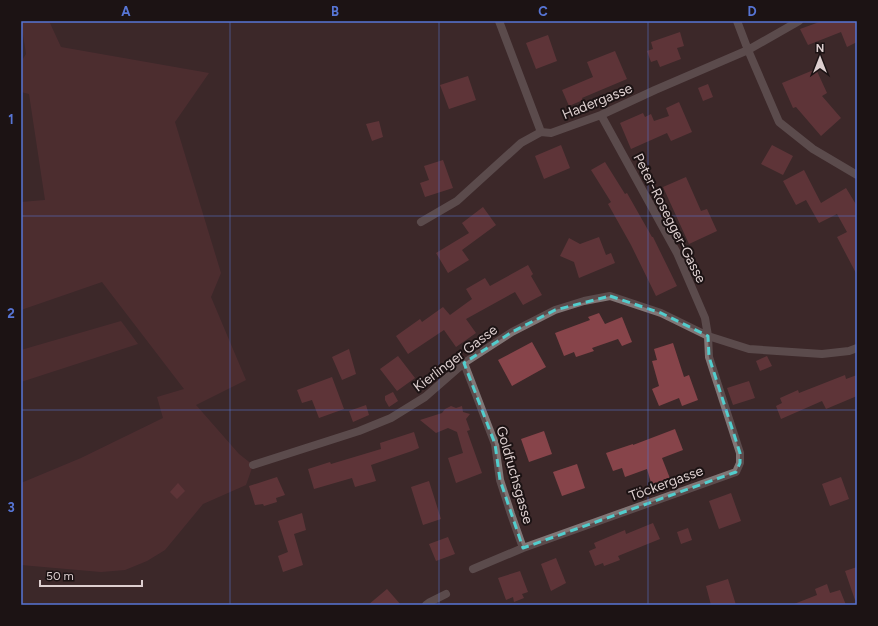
<svg xmlns="http://www.w3.org/2000/svg" width="878" height="626" font-family="Figtree,sans-serif">
<style>
.green{fill:#613337}
.building{fill:#87444a}
.lines{fill:none;stroke-linecap:round;stroke-linejoin:round}
.street{stroke:#817676;stroke-width:8}
.marked{fill:none;stroke:#52cdcd;stroke-width:3;stroke-dasharray:8 5;stroke-linejoin:round}
.grid{fill:none;stroke:#5775d5;stroke-width:1;stroke-opacity:0.55}
.labels{text-anchor:middle;stroke-width:4;stroke-linejoin:round;paint-order:stroke}
.street-label{font-size:14px;fill:#ddcfcf;stroke:#1c1314}
.neatline{fill:none;stroke:#5775d5;stroke-width:1.5}
.grid-label{font-size:13px;text-anchor:middle;font-weight:bold;fill:#5775d5}
</style>
<rect width="100%" height="100%" fill="#3c2829"/>
<!-- green -->
<path class="green" d="M21,21H49L61,47L209,73L175,122L221,273L211,297L246,380L196,405L239,454L253,465L246,485L203,504L165,550L147,561L125,570L101,572L21,565V483L81,458L163,418L157,397L184,389L102,282L21,310V202L45,200L29,94L21,92V62L26,54Z
M121,321L138,344L21,382V350Z"/>
<!-- building -->
<path class="building" d="M822,21H857V42L847,47L841,32L808,45L800,29Z
M680,32L684,46L677,48L681,59L660,67L657,60L651,62L647,51L653,49L651,42Z
M548,35L557,61L536,69L526,43Z
M615,51L627,79L582,98L583,100L569,106L562,90L593,77L587,62Z
M816,69L827,93L822,96L841,118L821,136L796,107L793,108L782,83Z
M468,76L476,100L449,109L440,85Z
M708,84L713,97L703,101L698,88Z
M679,102L692,132L671,141L667,133L631,149L620,123L643,113L645,117L651,114L654,121L669,116L666,108Z
M379,121L383,137L372,141L366,124Z
M561,145L570,168L544,179L535,156Z
M772,145L793,156L783,175L761,164Z
M443,160L453,188L425,197L420,183L429,180L424,166Z
M605,162L625,194L627,193L652,237H653L677,286L656,296L631,245L608,204L611,202L591,170Z
M804,170L821,203L846,188L857,206V275L837,237L847,232L837,214L819,223L806,200L796,205L783,181Z
M686,177L701,211L707,209L717,231L689,244L663,187Z
M483,207L496,225L462,250L469,260L448,273L436,253L469,233L462,223Z
M599,237L606,255L611,253L615,263L579,278L574,262L560,256L569,238L580,244Z
M528,265L533,274L531,276L542,295L523,305L515,292L466,319L476,333L456,347L444,330L408,354L396,336L420,319L422,322L443,307L450,315L472,299L466,289L485,278L490,286Z
M599,313L605,324L622,317L632,342L622,346L618,339L592,348L594,351L576,357L574,352L564,356L555,333L590,320L588,317Z
M532,342L546,367L512,386L498,360Z
M673,343L684,377L689,375L698,400L682,406L679,398L659,406L652,389L659,386L652,361L657,360L654,349Z
M349,349L356,374L342,380L332,357Z
M398,356L415,378L397,391L380,369Z
M767,356L772,366L760,371L756,361Z
M845,375L846,379L857,375V396L826,409L822,401L781,419L776,406L782,403L780,398L798,390L799,393Z
M332,377L344,409L319,418L312,400L302,403L297,390Z
M749,381L755,398L733,405L727,388Z
M393,392L398,401L389,407L385,400V396Z
M366,405L369,415L353,422L349,411Z
M451,406L456,408L462,406L463,412L470,414L466,419L470,430L467,431L482,473L456,483L448,458L463,453L457,432L448,428L436,433L420,420L442,413L445,409Z
M675,429L683,450L662,458L671,481L661,485V483L652,486L647,469L625,477L622,468L613,471L606,453L633,444V445Z
M544,431L552,454L529,462L521,439Z
M414,432L419,448L412,451L371,465L376,481L355,487L352,478L314,489L308,469L330,462L331,464L381,449L380,443Z
M577,464L585,488L562,496L553,472Z
M277,477L285,495L276,498L277,502L264,506L263,504L255,505L249,486Z
M841,477L849,499L830,506L822,484Z
M429,481L441,519L423,525L411,487Z
M178,483L185,491L177,499L170,492Z
M731,493L741,521L719,529L709,501Z
M302,513L306,530L294,534L303,565L283,572L278,556L288,552L278,521Z
M653,523L660,539L618,556L620,560L604,566L603,563L595,566L589,551L596,548L594,543L625,530L626,534Z
M688,528L692,540L681,544L677,532Z
M448,537L455,554L436,561L429,544Z
M556,558L566,583L551,591L541,564Z
M857,567V600H855L845,571Z
M520,571L528,592L522,594L524,598L514,602L513,597L506,600L498,578Z
M728,579L736,605H711L706,586Z
M827,584L830,593L840,590L846,605H794V604L817,595L815,589Z
M387,589L401,605H368Z"/>
<g class="lines">
<!-- street -->
<path class="street" d="M499,21L541,132
M737,21L748,50L779,122L813,149L857,175
M421,222L457,201L521,143L541,132L551,133L601,115L655,90L748,50L799,21
M464,363L495,444L500,480L511,514L523,548
M253,465L359,431L391,418L425,397L464,363L512,332L555,310L584,301L610,296L661,313L708,336L749,349L822,354L849,351L857,348
M473,569L523,548L736,472L740,463V453L709,357L708,336L705,318L677,253L601,115
M426,605L430,602L446,594"/>
</g>
<!-- marked area -->
<path d="M0 0H878V626H0ZM610,296L661,313L708,336L709,357L740,453V463L736,472L523,548L500,480L495,444L464,363L512,332L555,310Z" fill="#3c2829" fill-opacity=".55" fill-rule="evenodd"/>
<path class="marked" d="M610,296L661,313L708,336L709,357L740,453V463L736,472L523,548L500,480L495,444L464,363L512,332L555,310Z"/>
<!-- grid -->
<path class="grid" d="M230,21V605M439,21V605M648,21V605M21,216H857M21,410H857"/>
<g class="labels">
<!-- street labels -->
<g class="street-label">
<text transform="translate(597 101) rotate(-22)" y="5">Hadergasse</text>
<text transform="translate(670 218) rotate(63)" y="5">Peter-Rosegger-Gasse</text>
<text transform="translate(455 358) rotate(-37)" y="5">Kierlinger Gasse</text>
<text transform="translate(515 475) rotate(74)" y="5">Goldfuchsgasse</text>
<text transform="translate(666 483) rotate(-20)" y="5">Töckergasse</text>
</g>
</g>
<!-- border -->
<rect width="878" height="626" fill="none" stroke="#1c1314" stroke-width="44"/>
<!-- north arrow -->
<g transform="translate(820 58)" stroke="#1c1314" stroke-width="3" paint-order="stroke">
<path d="M0-3L7 15L0 10L-7 15Z" fill="#ddcfcf"/>
<text y="-6" font-size="11" font-weight="bold" text-anchor="middle" fill="#ddcfcf">N</text>
</g>
<!-- scale -->
<path d="M40 580v6h102v-6" fill="none" stroke="#ddcfcf" stroke-width="2"/>
<text x="46" y="580" font-size="12" fill="#ddcfcf" stroke="#1c1314" stroke-width="3" paint-order="stroke">50 m</text>
<rect x="22" y="22" width="834" height="582" class="neatline"/>
<g class="grid-label">
<text x="126" y="16">A</text>
<text x="335" y="16">B</text>
<text x="543" y="16">C</text>
<text x="752" y="16">D</text>
<text x="11" y="124">1</text>
<text x="11" y="318">2</text>
<text x="11" y="512">3</text>
</g>
</svg>
